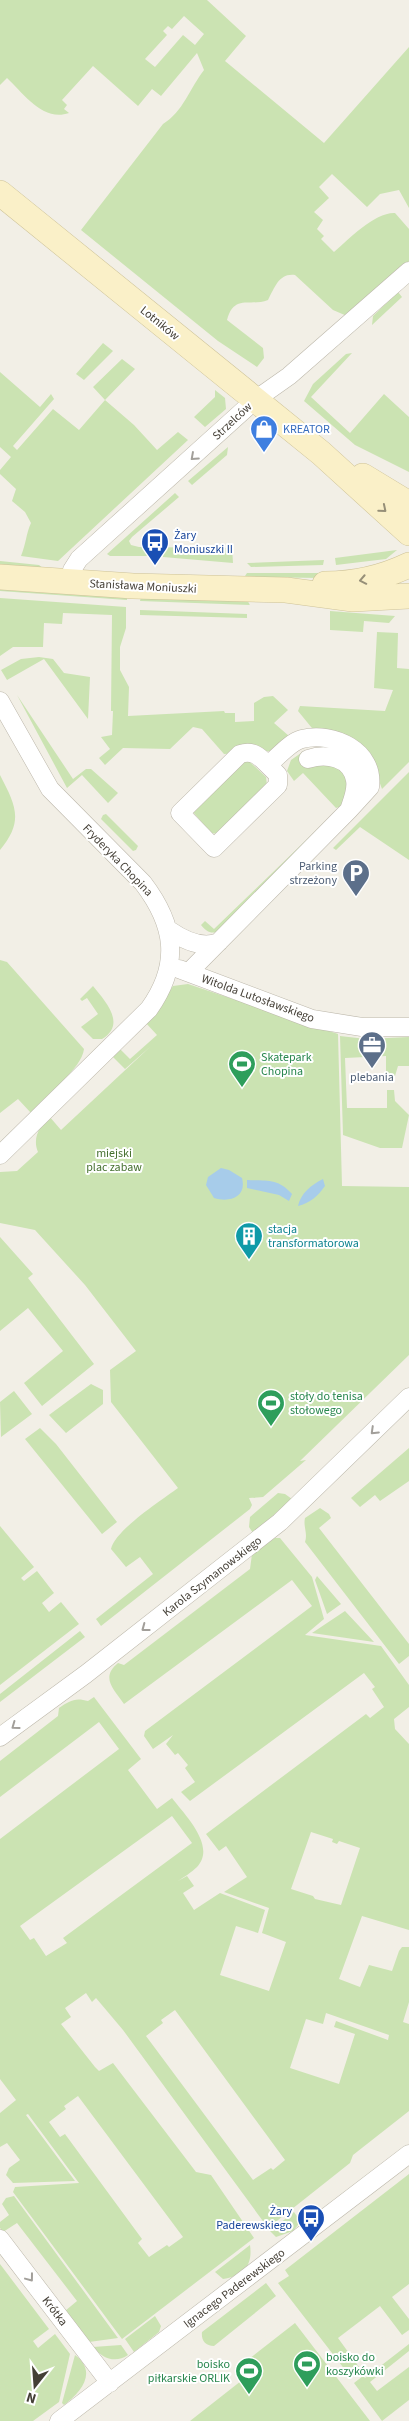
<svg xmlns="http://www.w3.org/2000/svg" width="409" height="2421" font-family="'Source Sans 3',sans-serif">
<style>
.green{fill:#cbe3b2;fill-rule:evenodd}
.water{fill:#a7ccea}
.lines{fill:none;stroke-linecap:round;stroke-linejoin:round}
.street-casing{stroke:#bcb7aa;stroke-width:19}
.secondary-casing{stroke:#cec399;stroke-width:26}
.street{stroke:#fff;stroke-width:18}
.secondary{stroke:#faf0c8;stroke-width:25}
.oneway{stroke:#a29f9a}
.oneway2{stroke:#968f78}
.labels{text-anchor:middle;stroke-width:4;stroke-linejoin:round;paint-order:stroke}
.street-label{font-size:12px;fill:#443f36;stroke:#fff}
.shop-label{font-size:12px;fill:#366cbe;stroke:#fff;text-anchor:start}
.transit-label{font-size:12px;fill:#164399;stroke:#fff;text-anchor:start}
.service-label{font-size:12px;fill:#4e5e75;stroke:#fff;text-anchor:end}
.leisure-label{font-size:12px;fill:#27864d;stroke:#fff;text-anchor:start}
.park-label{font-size:12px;fill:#45702f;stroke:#fff}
.culture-label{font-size:12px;fill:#0d838f;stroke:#fff;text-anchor:start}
</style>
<rect width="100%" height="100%" fill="#f2efe6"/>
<!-- green -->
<path class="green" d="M0,0H207L246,36L225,61L324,143L409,47V208L399,190L380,194L367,207L332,174L319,187L329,198L314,212L323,220L317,229L324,236L321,239L334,252C349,239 375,212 395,213L409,229V261L347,316L333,310L295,275C279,273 275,287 268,300C250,307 234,294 227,320L263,348L264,358L257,367L218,341L81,230L163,124C183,112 190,88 204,70L197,53L161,96L152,89L138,106L93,66L62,100L67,105L64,109L69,113C43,122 24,94 7,78L0,85ZM184,16L204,34L195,45L183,35L155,67L145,59L167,35L163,31L168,26L172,29Z
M398,292L402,297L372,325L373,316Z
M103,343L113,351L84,380L76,374Z
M352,353L311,397L350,433L384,394L409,417V472L355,445L304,401L313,384L346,354Z
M122,359L135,369L105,400L134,425L157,450L178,432L188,440L58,561L21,556C26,544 26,534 31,523L25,512L12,501L16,489L0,474V470L11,457L0,447V372L40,407L51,394L54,399L13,446L17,450L53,409L79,430L105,400L93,387Z
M215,390L225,398L226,409L205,427L194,417L215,397Z
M228,447L227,455L192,485L188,481Z
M175,493L179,497L132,537L129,541L131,545L139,547L232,548L233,563L163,557L162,551H147V556H110L107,554Z
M397,550L386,559L336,565L335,558Z
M324,560L323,565L251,567L247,563Z
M0,561L39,565L44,569L0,566Z
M247,573H322L320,578L249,577L245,576Z
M0,584L127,598V600L0,591Z
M141,597L247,600L250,605L140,601Z
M0,598L126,607V628L120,647V670L129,687L128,716L224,711L225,713H235V722L254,721V703L264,697L273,696L288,710L274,723L289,736L271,751L224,754L202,729L193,727L170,749L123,748L105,765L99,758L110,749L101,737L112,735L113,711H111L112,615L63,613L62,624L44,623L43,647H13L0,656Z
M140,610L247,614V618L140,615Z
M330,611L395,616L389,623L364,621L363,632L330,630Z
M377,632L398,633L397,668L409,669V762L382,789L374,767L316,733L298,711L300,706L385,711L393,690L374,688Z
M39,657L53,659L64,673L90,677L88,719L44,659L7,680L1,670L21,659Z
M17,695L73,779L86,769H91L118,793L108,803L82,775L67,788Z
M304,751L311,765L322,762L343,770L348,784L342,806L336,808L303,773L294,781L287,771L291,760Z
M244,762H250L266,777L267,786L218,834L211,833L193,812Z
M409,772V860L360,827L336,850L333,848Z
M0,775C16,806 24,821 0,850Z
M106,814L138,846L136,850L133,851L101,819L103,815Z
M330,817L217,932C210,934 206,931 201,925L205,921L214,929Z
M0,960L7,962L84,1049C82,1069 45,1095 31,1113L18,1099L0,1113Z
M188,984L338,1034L342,1186L409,1187V1355L300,1461L306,1460L263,1497L249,1498L252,1505L250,1509L101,1626L96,1619L153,1574L140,1557L126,1567L111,1549C115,1530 162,1500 178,1488L111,1402L110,1370L136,1351L85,1285L35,1230L0,1223V1172L17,1171L38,1152C32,1138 40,1126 49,1116L61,1130L151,1046L125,1069L110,1054L119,1048L130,1059L157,1035L145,1022L159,1008L173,986Z
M93,986C105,1001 127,1024 102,1039H93L81,1027L98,1014L87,998L82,1001L80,999Z
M340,1036L366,1039L409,1037V1066H398L395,1076H386V1056L345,1058L347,1108H387V1090H394L395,1101L409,1115L402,1148H380L343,1135Z
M0,1237L33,1274L28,1278L94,1364L42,1406L24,1383L63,1351L28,1308L0,1331Z
M91,1384L103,1390V1404L66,1433L49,1415Z
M14,1391L32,1414L1,1437L0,1402Z
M40,1428L56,1444L117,1522L102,1534L25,1439Z
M409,1448V1481L380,1501L375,1495L360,1507L351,1498Z
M278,1493L285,1494L292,1499L253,1533L249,1527L250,1517Z
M320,1508L329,1514L331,1518L319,1528L409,1644V1656L399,1664L305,1542C308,1533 303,1527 305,1518Z
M0,1526L34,1567L21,1578L24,1581L37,1571L54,1593L42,1603L49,1612L61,1602L79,1624L0,1685Z
M275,1538H280L312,1577L324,1619L305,1635L381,1646L409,1685V1707L394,1719L395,1729L409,1744V1930L362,1916L339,1979L360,1987L369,1965L392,1971L399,1951L402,1947H409V2002L403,2022L409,2024V2111L353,2155L350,2163L268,2228L123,2030L96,1998L92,2002L86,1993L65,2008L71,2017L61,2024L95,2067L99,2071L113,2063L196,2172L211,2175L254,2238L122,2339L13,2192L15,2187L79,2183L28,2114L26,2115L75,2181L13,2183L6,2175L9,2168L20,2160L7,2143L0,2147V2113L16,2100L0,2079V1839L119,1749L99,1722L0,1797V1761L58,1716L59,1708C69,1701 75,1697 88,1701L94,1697L141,1759L128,1770L157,1809L172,1798C184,1814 217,1846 197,1867C192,1872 184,1877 178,1881L187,1876L194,1886L183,1893L194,1910L220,1893L265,1910L258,1933L236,1926L220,1975L269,1991L286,1942L262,1933L269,1908L224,1892L247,1877L226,1846L219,1851L206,1834L366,1714L370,1718L384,1707L372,1689L375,1687L364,1673L190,1801L181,1792L195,1782L185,1768L188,1765L178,1753L175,1755L166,1744L173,1735L153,1749L144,1736L145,1731L312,1606L292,1580L124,1704C114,1689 100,1678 118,1663L124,1665L250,1569L252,1554ZM172,1816L192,1843L63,1938L67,1943L46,1956L34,1938L30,1940L20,1926ZM311,1832L333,1839L332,1842L337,1844L339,1841L360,1848L341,1905L315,1899L313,1896L291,1889ZM175,2010L285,2160L273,2170L271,2168L253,2180L146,2036L163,2023L161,2020ZM326,2013L389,2035L388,2040L336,2021L334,2027L355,2034L339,2084L290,2068L306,2019L323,2024ZM78,2096L183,2237L169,2247L167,2245L149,2257L138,2243L142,2239L65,2134L60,2137L49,2122L66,2109L64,2106Z
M317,1576L341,1604L327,1614L315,1580Z
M345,1611L374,1642L312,1633Z
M80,1631L85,1637L0,1702V1694Z
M409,2174V2284L392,2297L409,2319V2330L402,2335L380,2306L338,2338L359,2367L349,2375L278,2283L289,2276L285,2270Z
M14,2196L118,2338L89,2342L65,2311L77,2301L17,2223L3,2232L0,2228V2222L9,2215L2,2204L6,2198Z
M294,2212L298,2218V2225L293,2231L276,2237L270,2231Z
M250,2245C253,2266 243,2276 223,2279L215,2272Z
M0,2264L49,2329L33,2341L38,2348L55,2334L70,2354L59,2402L33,2421H0Z
M266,2283L276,2296L214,2346C205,2346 201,2340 202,2332Z
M155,2316L161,2326L159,2332L134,2352L125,2339Z
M295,2323L370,2421H190L255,2370L249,2359Z
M409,2344V2351L370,2382L377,2391L409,2367V2400L382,2421L354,2383L363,2376L365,2378Z
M121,2345L128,2355C115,2364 102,2358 93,2347Z
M75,2355C98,2372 81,2392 64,2405L62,2403Z"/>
<!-- water -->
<path class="water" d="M221,1168L229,1170L242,1178C247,1197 230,1203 214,1198L206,1185L208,1177Z
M323,1179L325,1186C318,1196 310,1203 298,1206C301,1193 311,1185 323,1179Z
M247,1180C267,1181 278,1178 292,1194L289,1201L279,1195L247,1188Z"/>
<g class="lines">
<!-- street casing -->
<g class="street-casing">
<path id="street" d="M70,582L72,570L79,559L255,400L289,376L409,271
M0,701L50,789L143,883C175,925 181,964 149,1009L0,1155
M268,765L278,775V785L214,848L180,813L240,754C253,750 259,756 268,765C278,757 290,742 302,739C333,731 375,751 370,787L349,810
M169,930C182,939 202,949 219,942
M179,969L312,1019L362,1027H409
M189,972L349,810C352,801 357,790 355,780C351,757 326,753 308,759
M0,1737L86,1674L280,1522L409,1397
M0,2239L110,2383
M59,2421L409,2154"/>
</g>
<!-- secondary casing -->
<g class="secondary-casing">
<path id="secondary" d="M0,193L321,453L409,533
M363,476L409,504
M0,577L133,586L286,590L353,599L409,596
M325,584C355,584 382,578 409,565"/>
</g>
<!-- street -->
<use href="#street" class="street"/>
<!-- secondary -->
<use href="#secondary" class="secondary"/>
</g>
<!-- one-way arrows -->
<defs><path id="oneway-chevron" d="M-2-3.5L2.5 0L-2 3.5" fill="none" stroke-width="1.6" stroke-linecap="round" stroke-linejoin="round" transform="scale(1.25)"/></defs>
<g class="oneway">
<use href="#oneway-chevron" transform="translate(194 457) rotate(138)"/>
<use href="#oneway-chevron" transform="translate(374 1431) rotate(136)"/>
<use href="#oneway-chevron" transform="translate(145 1628) rotate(143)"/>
<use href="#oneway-chevron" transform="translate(15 1726) rotate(144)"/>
<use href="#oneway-chevron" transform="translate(30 2278) rotate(53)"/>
</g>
<g class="oneway2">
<use href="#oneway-chevron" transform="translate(383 509) rotate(40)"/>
<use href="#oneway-chevron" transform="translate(363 580) rotate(169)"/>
</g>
<!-- icons -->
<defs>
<g id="shop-pin" transform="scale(1.4375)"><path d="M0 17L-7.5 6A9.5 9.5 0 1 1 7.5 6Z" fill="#3f7fe0" stroke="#fff"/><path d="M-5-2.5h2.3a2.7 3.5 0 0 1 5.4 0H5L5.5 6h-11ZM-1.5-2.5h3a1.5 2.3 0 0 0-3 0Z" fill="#fff"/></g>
<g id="bus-pin" transform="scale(1.4375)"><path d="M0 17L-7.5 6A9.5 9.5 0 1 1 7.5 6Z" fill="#1a4fb4" stroke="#fff"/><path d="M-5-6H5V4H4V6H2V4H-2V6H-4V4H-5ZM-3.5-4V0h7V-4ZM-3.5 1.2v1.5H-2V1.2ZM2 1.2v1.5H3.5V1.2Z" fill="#fff"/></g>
<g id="parking-pin" transform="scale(1.4375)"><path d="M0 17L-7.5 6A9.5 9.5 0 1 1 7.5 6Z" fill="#5c6f8a" stroke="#fff"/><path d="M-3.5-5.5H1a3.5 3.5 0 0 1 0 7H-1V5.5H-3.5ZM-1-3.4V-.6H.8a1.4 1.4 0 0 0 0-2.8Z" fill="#fff"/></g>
<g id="office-pin" transform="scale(1.4375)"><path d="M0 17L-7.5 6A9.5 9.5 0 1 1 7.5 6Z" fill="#5c6f8a" stroke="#fff"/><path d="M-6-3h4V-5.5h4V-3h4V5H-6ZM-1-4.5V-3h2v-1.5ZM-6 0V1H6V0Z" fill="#fff"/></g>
<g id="stadium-pin" transform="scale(1.4375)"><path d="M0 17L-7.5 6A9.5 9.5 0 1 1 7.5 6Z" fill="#2e9e5b" stroke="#fff"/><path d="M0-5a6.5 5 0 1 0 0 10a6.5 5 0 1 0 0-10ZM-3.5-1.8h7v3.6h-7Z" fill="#fff"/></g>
<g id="building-pin" transform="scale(1.4375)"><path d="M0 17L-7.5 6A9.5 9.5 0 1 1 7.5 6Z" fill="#0f9aa8" stroke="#fff"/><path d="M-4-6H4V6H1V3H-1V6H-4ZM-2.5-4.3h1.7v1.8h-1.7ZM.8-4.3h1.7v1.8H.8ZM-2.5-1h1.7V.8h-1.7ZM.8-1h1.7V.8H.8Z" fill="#fff"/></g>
</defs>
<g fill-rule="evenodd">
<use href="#shop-pin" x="264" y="429"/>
<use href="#bus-pin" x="155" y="542"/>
<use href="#parking-pin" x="356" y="873"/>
<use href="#office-pin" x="372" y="1045"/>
<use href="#stadium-pin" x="242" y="1064"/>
<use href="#building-pin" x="249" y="1236"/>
<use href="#stadium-pin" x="271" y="1403"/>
<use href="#bus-pin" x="311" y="2218"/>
<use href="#stadium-pin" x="307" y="2364"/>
<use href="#stadium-pin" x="249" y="2371"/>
</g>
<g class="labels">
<!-- street labels -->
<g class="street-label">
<text transform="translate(160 323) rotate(39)" y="4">Lotników</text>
<text transform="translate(232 421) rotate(-43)" y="4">Strzelców</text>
<text transform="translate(143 586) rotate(3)" y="4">Stanisława Moniuszki</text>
<text transform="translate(118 860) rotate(46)" y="4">Fryderyka Chopina</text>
<text transform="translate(258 998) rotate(20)" y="4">Witolda Lutosławskiego</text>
<text transform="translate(212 1576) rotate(-38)" y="4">Karola Szymanowskiego</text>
<text transform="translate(234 2288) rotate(-37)" y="4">Ignacego Paderewskiego</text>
<text transform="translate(55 2311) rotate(53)" y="4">Krótka</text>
</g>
<!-- shop labels -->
<g class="shop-label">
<text x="283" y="433">KREATOR</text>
</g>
<!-- transit labels -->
<g class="transit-label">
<text x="174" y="539">Żary<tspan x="174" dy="14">Moniuszki II</tspan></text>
<text x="292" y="2215" text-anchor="end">Żary<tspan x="292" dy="14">Paderewskiego</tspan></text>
</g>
<!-- service labels -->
<g class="service-label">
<text x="337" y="870">Parking<tspan x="337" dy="14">strzeżony</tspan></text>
<text x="372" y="1081" text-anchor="middle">plebania</text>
</g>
<!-- leisure labels -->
<g class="leisure-label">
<text x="261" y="1061">Skatepark<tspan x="261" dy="14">Chopina</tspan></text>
<text x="290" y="1400">stoły do tenisa<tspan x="290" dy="14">stołowego</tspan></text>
<text x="326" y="2361">boisko do<tspan x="326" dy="14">koszykówki</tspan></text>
<text x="230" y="2368" text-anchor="end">boisko<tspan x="230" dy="14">piłkarskie ORLIK</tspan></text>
</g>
<!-- park labels -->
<g class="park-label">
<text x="114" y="1157">miejski<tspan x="114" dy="14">plac zabaw</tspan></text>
</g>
<!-- culture labels -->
<g class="culture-label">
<text x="268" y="1233">stacja<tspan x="268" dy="14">transformatorowa</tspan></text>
</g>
</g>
<!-- north arrow -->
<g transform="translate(35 2386) rotate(197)" stroke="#ffffff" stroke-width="4" paint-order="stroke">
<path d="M0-4L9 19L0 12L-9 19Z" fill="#443f36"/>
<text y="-8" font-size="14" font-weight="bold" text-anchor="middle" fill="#443f36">N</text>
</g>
</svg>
